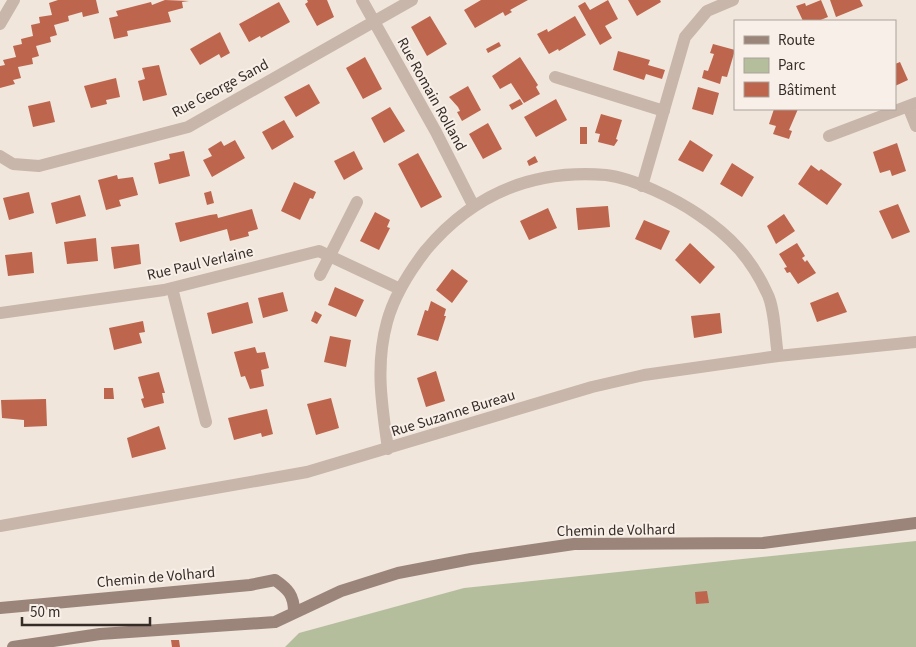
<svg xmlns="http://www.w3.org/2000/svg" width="916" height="647" font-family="'Source Sans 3',sans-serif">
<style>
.green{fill:#b4be9d}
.building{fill:#bd654d}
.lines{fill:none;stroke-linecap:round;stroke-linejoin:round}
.street{stroke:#c7b6a9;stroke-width:12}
.secondary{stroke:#9b857a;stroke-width:12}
.labels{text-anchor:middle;stroke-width:4;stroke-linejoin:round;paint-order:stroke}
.street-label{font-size:15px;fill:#352c28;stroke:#f8f0e8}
</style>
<rect width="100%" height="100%" fill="#f0e6dc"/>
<!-- green -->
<path class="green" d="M916,541V647H285L299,633L464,588Z"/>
<!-- building -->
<path class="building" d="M58,0H96L99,13L83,17L82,12L68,16L69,21L54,25L57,35L50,37L51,42L36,46L39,56L32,58L33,64L18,67L21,78L13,80L15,84L0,88V66L5,65L3,60L16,57L13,46L22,44L21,39L33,36L31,25L40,23L39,17L52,15L49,3Z
M165,0L189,1L182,2L183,8L168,12L171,22L127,31L128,36L114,39L109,18L118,16L116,11L151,2L152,5Z
M307,0H327L334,17L317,26L305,4L308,2Z
M481,0H528L510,10L512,12L505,16L503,12L475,28L464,10Z
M608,0L618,19L605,26L612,38L600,45L578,6L585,2L590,10Z
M628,0H660L661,2L637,16Z
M821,0L828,17L818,21H803L796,6L805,3L806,6Z
M830,0H860L863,6L836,17Z
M279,2L290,22L261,38L260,36L249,42L239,24Z
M430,16L447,44L427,56L411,27Z
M575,16L586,35L559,51L558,49L549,54L537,34L547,29L548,32Z
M220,32L230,53L221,58L219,54L200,65L190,49Z
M499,42L501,46L488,53L486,49Z
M713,44L735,50L727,77L722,76L720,84L702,78L704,70L708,71L714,54L710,53Z
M618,51L650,60L648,65L665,70L662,79L646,74L644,80L613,70Z
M365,57L382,89L363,99L346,68Z
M520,57L538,85L536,87L540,94L524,103L511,83L500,89L492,76Z
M900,62L908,80L895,86V64Z
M159,65L167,95L143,101L138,81L145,79L142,68Z
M116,78L120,97L106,100L107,104L91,108L84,86Z
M309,84L320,103L296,117L284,97Z
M468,86L481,110L462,121L457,112L460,111L458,107L449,97Z
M698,87L719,93L713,115L692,109Z
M520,99L523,104L512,110L509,105Z
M556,99L567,120L536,137L524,117Z
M50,101L55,122L33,127L28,106Z
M390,107L405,131L384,143L371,118Z
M774,109H798L789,130L792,131L789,139L773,134L776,126L769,124Z
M601,114L622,120L616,139L618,140L614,146L598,142L600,134L595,133Z
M284,120L294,137L272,150L262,132Z
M488,123L502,149L483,159L469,134Z
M580,127H587V144H580Z
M235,140L245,158L212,177L203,160L212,156L208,149L221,141L224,146Z
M690,140L713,155L703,172L678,160Z
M897,143L906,171L892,176L890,170L880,173L873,152Z
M184,151L190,176L159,184L154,163L170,159L169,154Z
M354,151L363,169L344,180L334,161Z
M418,153L442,197L421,208L398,164Z
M535,156L538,162L529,166L527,161Z
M732,163L754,177L742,197L720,184Z
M811,165L819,171L821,169L842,184L827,205L798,184Z
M117,175L118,179L133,177L138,195L119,200L121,206L106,210L98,180Z
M294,182L316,192L313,199L310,198L300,220L281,211Z
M211,191L214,203L207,205L204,193Z
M29,192L34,213L9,220L3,198Z
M80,195L86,216L56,224L51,203Z
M898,204L910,232L892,239L879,211Z
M608,206L610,227L578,230L576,208Z
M548,208L557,228L529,240L520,221Z
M252,209L258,229L248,232L249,236L230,241L227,229L180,242L175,223L210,215L217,214L218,218Z
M375,212L390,220L387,227L390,228L379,250L360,241Z
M784,214L795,231L776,244L767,226Z
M644,220L670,231L661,250L635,239Z
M96,238L98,261L67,264L64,242Z
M690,243L715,267L700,284L675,260Z
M797,243L805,256L802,258L805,262L807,260L816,273L798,284L790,272L787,273L784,268L787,267L779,254Z
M139,244L141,264L114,269L111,247Z
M32,252L34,273L8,276L5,255Z
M452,269L468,281L452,303L436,290Z
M335,287L364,300L356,317L328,305Z
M283,292L288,311L263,318L258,298Z
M838,292L847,312L817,322L810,303Z
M431,301L446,309L444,316H446L438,341L417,335L425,310L428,311Z
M248,302L253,323L212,334L207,313Z
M315,311L322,315L317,324L311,321Z
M720,313L722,333L694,338L691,316Z
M143,321L145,332L139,333L142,343L114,350L109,328Z
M330,336L351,340L346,367L324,362Z
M255,347L257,353L265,352L269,368L261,370L264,386L250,389L245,376L241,377L234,352Z
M436,371L445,401L426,407L417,378Z
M159,372L165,393H162L164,403L144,408L141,399L144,398L138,377Z
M104,388H113L114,399H104Z
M331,398L339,428L316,435L307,404Z
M46,399L47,426L24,427V420L2,418L1,400Z
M267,409L273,434L262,437L261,433L234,440L228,418Z
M159,426L166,449L132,458L127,438Z
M707,591L709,603L696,604L695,592Z
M171,640H179L180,647H172Z"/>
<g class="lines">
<!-- street -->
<path class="street" d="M362,0L436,132L473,205
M0,24L14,0
M555,77L664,111
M908,106L916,126
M829,136L916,103
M0,156L13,164L39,166L188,127L412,0
M642,186L685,37L707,11L733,0
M320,275L357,202
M172,288L206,422
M0,313L164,290L319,251L400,289
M388,449C382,406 375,366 387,322C394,296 409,272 426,250C473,194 533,169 606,175C633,178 676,199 699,215C730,236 751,258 767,293C775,308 775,338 778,356
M0,526L307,472L592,387L644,375L778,356L916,342"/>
<!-- secondary -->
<path class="secondary" d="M0,608L250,585L275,580C288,589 294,595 294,612
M13,647L100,634L275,622L341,591L398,573L471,559L574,544L763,543L916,523"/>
</g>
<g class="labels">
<!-- street labels -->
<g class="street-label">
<text transform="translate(220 88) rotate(-28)" y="5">Rue George Sand</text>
<text transform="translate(432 94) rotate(61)" y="5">Rue Romain Rolland</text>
<text transform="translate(200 263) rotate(-13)" y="5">Rue Paul Verlaine</text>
<text transform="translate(453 413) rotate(-17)" y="5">Rue Suzanne Bureau</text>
<text transform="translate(616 530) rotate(-1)" y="5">Chemin de Volhard</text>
<text transform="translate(156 577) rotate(-5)" y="5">Chemin de Volhard</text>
</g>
</g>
<!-- legend -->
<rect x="734" y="20" width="162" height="90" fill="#f8f0e8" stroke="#aaa29b"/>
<rect x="744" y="36" width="25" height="8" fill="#9b857a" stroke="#aaa29b"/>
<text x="778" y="45" font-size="15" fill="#352c28">Route</text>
<rect x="744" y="58" width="25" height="15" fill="#b4be9d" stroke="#aaa29b"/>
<text x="778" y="70" font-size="15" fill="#352c28">Parc</text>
<rect x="744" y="82" width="25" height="15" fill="#bd654d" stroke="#aaa29b"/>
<text x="778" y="95" font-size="15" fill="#352c28">Bâtiment</text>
<!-- scale -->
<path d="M22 617v8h128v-8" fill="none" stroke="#352c28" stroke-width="2.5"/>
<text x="30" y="617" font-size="15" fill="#352c28" stroke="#f8f0e8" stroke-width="4" paint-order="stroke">50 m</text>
</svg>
